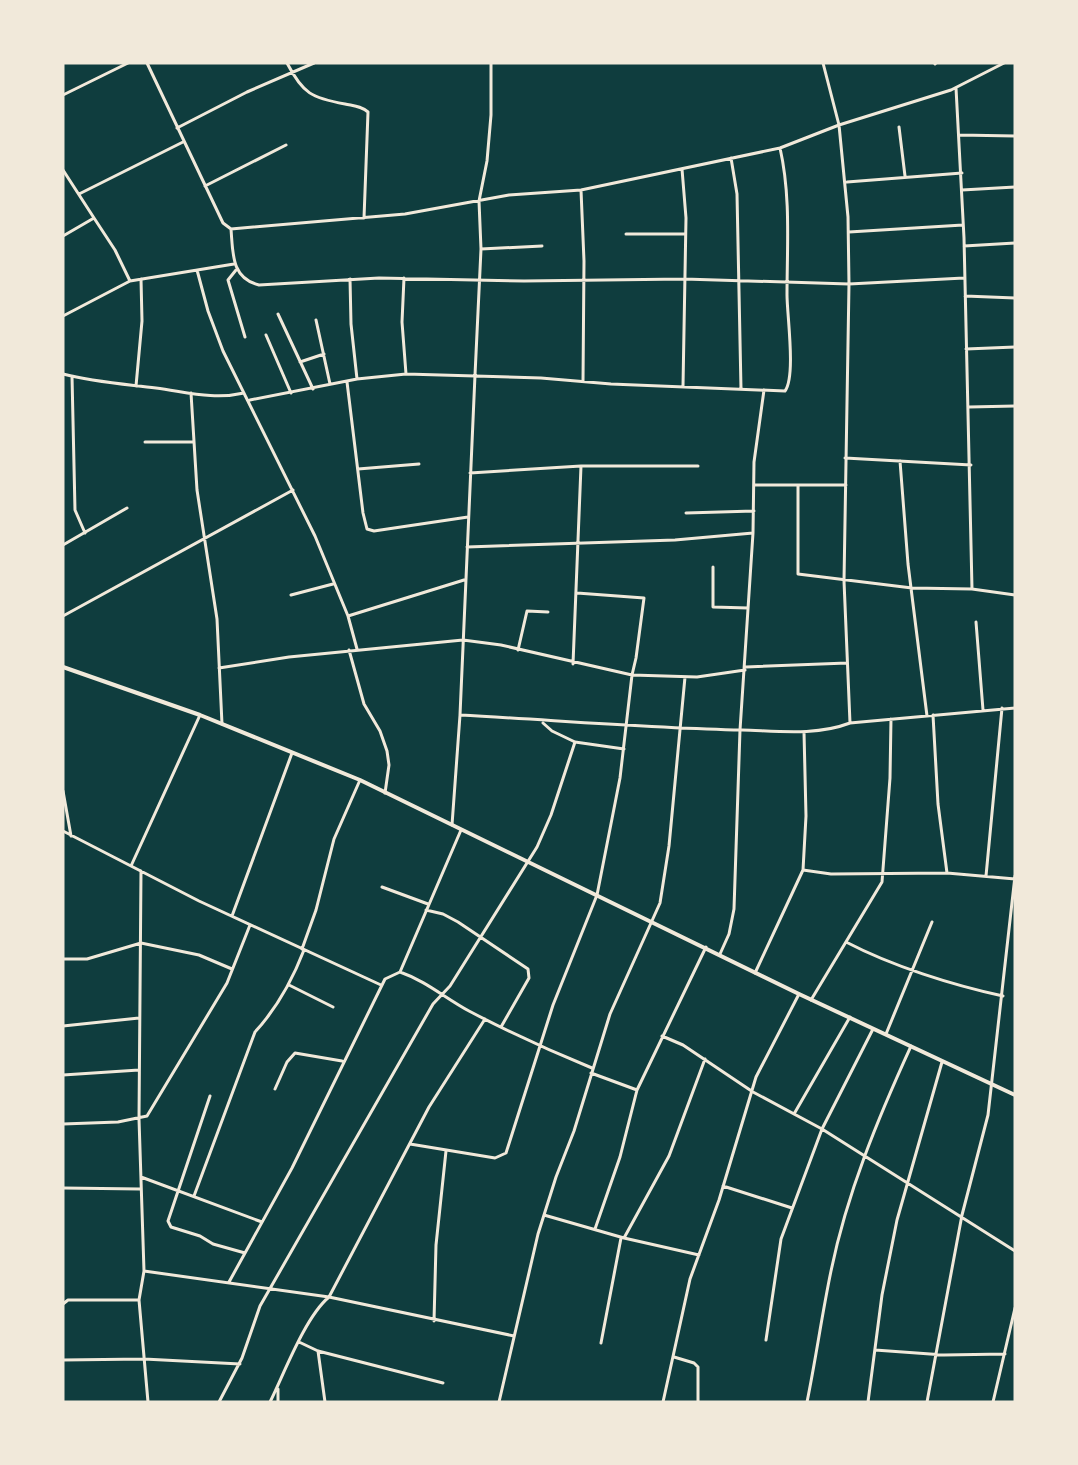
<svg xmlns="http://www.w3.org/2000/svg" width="1078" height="1465" font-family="'Roboto Serif',serif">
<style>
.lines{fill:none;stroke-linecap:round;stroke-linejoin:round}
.minor{stroke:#f1e9da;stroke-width:3}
.secondary{stroke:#f1e9da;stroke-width:4}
</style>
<rect width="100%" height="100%" fill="#0f3d3e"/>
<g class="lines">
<!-- minor -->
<path class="minor" d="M147,63L223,223L231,229L405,214L509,195L581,190L780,148L839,125L951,90L1004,63
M287,63C303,94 312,98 345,104C354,106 361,106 368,112L364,218
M823,63L839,125L848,217L849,284L844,581L850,723
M935,64L936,63
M956,88L964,238L972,589
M63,95L128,63
M899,127L905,176
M177,128L247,92L314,63
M959,135L1015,136
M731,158L737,194L741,389
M682,169L686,218L683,386
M63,170L94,218L63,236
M847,182L962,173
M205,186L286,145
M581,190L584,261L583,381
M962,190L1015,187
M79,194L183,142
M94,218L115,250L130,281
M231,229C233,253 231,278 259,285L379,278L524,281L684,279L849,284L964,278
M849,232L963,225
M626,234H685
M964,246L1015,243
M481,249L542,246
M197,270L208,311L223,351L315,536L348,616L357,649
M236,270L228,280L245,337
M404,278L402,322L406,374
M350,279L351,324L357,379
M965,296L1015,298
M278,314L313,389
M63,316L130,281L234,264
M316,320L330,384
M266,335L291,393
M966,349L1015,347
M300,362L324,354
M63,374C94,382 124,384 156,388C187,392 214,400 244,393
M72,376L75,510L85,533
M347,382L363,513L367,529L374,531L468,517
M136,386L142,321L141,279
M191,393L197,490L217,619L222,724
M250,400L357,379L406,374L541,378L611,384L785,391C796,376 787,315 787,295C787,247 791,196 780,148
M969,407L1015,406
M145,442H193
M845,458L971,465
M900,461L908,564L927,716
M358,469L419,464
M470,473L581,466H698
M755,485H846
M798,485V574L912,588L972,589L1015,595
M686,513L754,511
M63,545L127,508
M467,547L675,540L753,533
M713,567V607L748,608
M577,593L644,598L636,658L632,675L697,677L745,670
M291,595L333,584
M63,616L293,490
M348,616L464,580
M976,622L983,710
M349,650L364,704L380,731L387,751L389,765L385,793
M518,650L527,611L548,612
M573,664L581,466
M746,667L847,663
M219,668L289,657L463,640L501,645L632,675L620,778L597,895L553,1005L506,1153L495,1158L410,1144
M460,715C554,720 648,728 742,730C778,731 816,736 850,723L1015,708
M933,715L938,804L947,873
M543,723L552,731L575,742
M63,791L71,836
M452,825L460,715L475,375L481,249L479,201L487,161L491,115V63
M63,831L199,901L381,985
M131,866L200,715
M803,870L831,874L947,873L1015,879
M141,871L139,1119L144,1271L139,1300L148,1402
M986,876L1002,708
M382,887L428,904
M426,910L443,914L458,922L528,969L529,978L501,1027
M232,916L292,753
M846,942C892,966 952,985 1003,996
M302,949L316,910L334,839L360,780
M720,954L729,934L734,909L740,730L753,533L754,462L764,390
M63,959H87L141,943L199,955L232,969
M400,972L461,830
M755,973L803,870L806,816L804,732
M289,985L333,1007
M811,1000L882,882L890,778L891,719
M63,1026L139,1018
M886,1034L932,922
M662,1036L683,1045L753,1092L822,1129L1015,1251
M591,1073L637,1090
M63,1075L139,1070
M275,1089L287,1062L295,1053L342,1061
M210,1096L168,1221L171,1227L200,1236L213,1244L245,1253
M794,1114L850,1017
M63,1124L118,1122L147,1116L227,983L250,925
M141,1177L262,1222
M723,1186L792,1208
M63,1188L140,1189
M194,1196L255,1032C278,1007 292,981 304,950
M544,1215L624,1238L699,1255
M595,1229L620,1157L637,1090L706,947
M624,1238L669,1156L705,1059
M144,1271L329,1297L514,1336
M229,1282L292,1168L385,979L400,972C426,981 445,998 469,1011C509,1032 550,1051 592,1068
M63,1304L68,1300H139
M434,1321L436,1245L446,1151
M766,1340L781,1239L822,1129L873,1029
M299,1342L318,1351L443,1383
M601,1343L621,1238
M875,1350L944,1355L1005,1354
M318,1351L325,1402
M674,1357L694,1363L698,1367V1402
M63,1360L144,1359L240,1364
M278,1389V1402
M219,1402L242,1358L260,1306L433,1004L450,986L537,847L551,815L575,742L624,749
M270,1402C284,1374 305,1317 329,1297L429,1107L485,1019
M499,1402L538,1234L556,1177L574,1131L610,1014L660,903L669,846L685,677
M663,1402L690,1279L719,1200L756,1077L799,994
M807,1402C816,1358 822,1314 831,1271C847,1193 878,1118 911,1046
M868,1402L882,1295L897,1220L942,1062
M927,1402L962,1215L988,1115L1015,876
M993,1402L1015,1308"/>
<!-- secondary -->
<path class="secondary" d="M63,667L200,715L360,780L799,994L1015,1095"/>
</g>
<!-- border -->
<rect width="1078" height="1465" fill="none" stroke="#f1e9da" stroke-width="129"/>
</svg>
